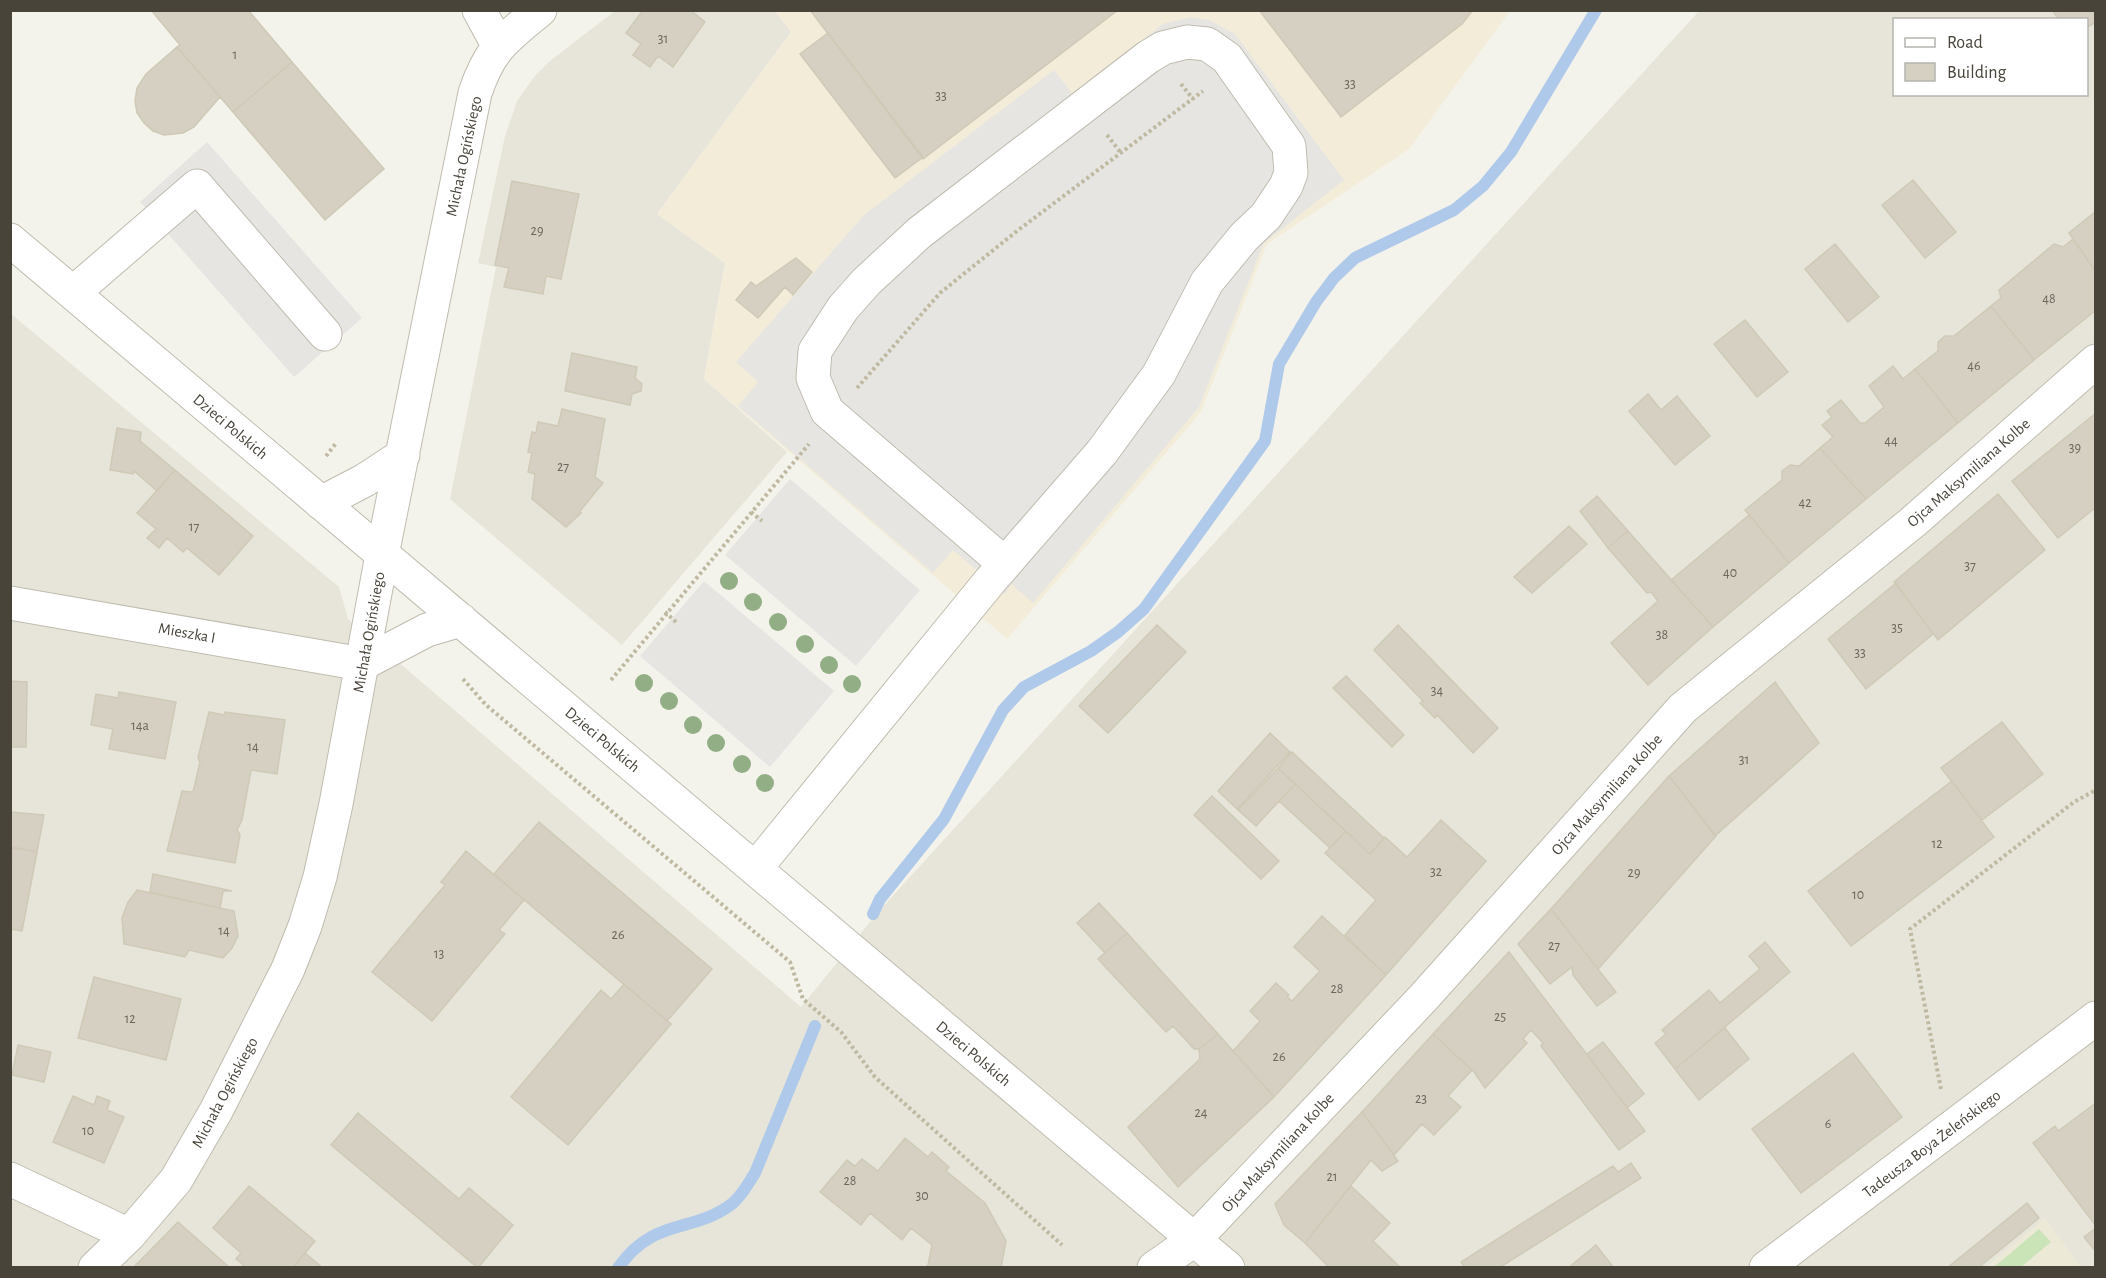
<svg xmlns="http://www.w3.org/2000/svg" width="2106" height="1278" font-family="'Alegreya Sans',sans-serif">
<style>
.residential{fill:#e7e5da;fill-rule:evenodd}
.commercial{fill:#f3ecd9}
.education{fill:#ece9d7}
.green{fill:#cae4b8}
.parking{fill:#e6e5e2}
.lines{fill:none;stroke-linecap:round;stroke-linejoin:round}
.stream{stroke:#aec9ea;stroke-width:12}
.building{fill:#d5d0c2;stroke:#cfc9b6;stroke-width:1.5}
.minor-casing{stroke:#bfbcaf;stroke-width:35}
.path{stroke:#bfb9a1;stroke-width:4;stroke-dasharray:3 3;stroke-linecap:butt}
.minor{stroke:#fff;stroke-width:33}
.tree{fill:#92ae85}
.labels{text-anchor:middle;stroke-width:4.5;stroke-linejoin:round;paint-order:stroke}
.number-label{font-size:14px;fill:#6b675c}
.street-label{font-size:16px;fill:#48443a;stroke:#fff}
</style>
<rect width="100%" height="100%" fill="#f4f3eb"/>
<!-- residential -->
<path class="residential" d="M615,11H775L791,32L657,214L725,263L704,379L787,452L622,645L450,499L496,267L478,263L505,136L517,101L534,77L551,60Z
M1699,11H2095V1267H11L10,313L339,587L348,619L801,1007L879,911ZM1894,20H2086V94H1894Z"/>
<!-- commercial -->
<path class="commercial" d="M775,11H1510L1409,149L1267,244L1201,412L1007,639L704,379L725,263L657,214L791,32Z"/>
<!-- education -->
<path class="education" d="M2045,1218L2081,1267L1985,1268Z"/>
<!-- green -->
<path class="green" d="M2039,1229L2051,1242L2021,1267H1994Z"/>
<!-- parking -->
<path class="parking" d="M1191,17L1209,20L1235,34L1344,180L1264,243L1199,407L1033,603L1011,584L1005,594L953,550L933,573L738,406L758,382L736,362L864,215L1054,70L1072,93L1163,24Z
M207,142L362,318L294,377L140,202Z
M790,479L920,590L856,666L725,555Z
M704,581L834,691L770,767L640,656Z"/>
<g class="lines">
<!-- stream -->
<path class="stream" d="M873,914L880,899L944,819L1003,710L1024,687L1091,651L1118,632L1144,609L1265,441L1279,364L1316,302L1334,278L1355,258L1454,210L1483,186L1511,152L1596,10
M618,1268C654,1216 694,1234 733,1203C743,1194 748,1184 755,1173L815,1026"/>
</g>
<!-- building -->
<path class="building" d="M151,10H248L292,62L233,112L177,47L180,45Z
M643,10H690L705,22L673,67L658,56L650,67L633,55L641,44L626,33Z
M810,10H1118L923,159Z
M1259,10H1473L1462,24L1341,117Z
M2052,10H2096V22L2086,28V20H2059Z
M828,33L923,157L895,178L800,54Z
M177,47L220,97L194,127L183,133L164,135L153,131L144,123L137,113L135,101L137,88L146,74Z
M292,62L384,169L325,220L233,112Z
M1913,180L1956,232L1925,258L1882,205Z
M512,181L579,194L561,279L546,276L543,294L504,287L509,268L495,265Z
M2096,211V272L2069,233Z
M2073,239L2096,272V310L2034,360L1991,306L2001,298L1999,290L2054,244L2063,247Z
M1835,244L1879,297L1848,322L1805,269Z
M796,258L812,272L793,295L785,287L758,318L736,300L751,282L756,286Z
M1991,306L2034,360L1958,423L1915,369L1938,351V342L1945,336H1954Z
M1745,320L1788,372L1757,397L1714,344Z
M572,353L637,367L635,378L642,384L641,391L632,394L630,405L565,391Z
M1893,366L1903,379L1915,369L1958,423L1866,499L1820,448L1833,437L1822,425L1832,417L1827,411L1841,400L1860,423H1865L1884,407L1869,386Z
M1648,394L1661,410L1677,396L1710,436L1675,465L1629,411Z
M562,409L605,419L595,477L603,483L580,511L581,513L566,527L532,499L535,474L528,472L532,453L528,452L532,432L536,433L538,422L558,426Z
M2096,413V507L2058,538L2012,481Z
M117,428L141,432L140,441L175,470L157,491L134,471L133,474L110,470Z
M1820,448L1866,499L1789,563L1745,510L1782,480V471L1790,465L1799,466Z
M175,470L253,536L219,575L187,548L183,552L167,538L159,548L147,538L156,529L137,513Z
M1998,494L2045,550L1938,640L1894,582Z
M1597,496L1628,531L1608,548L1580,511Z
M1749,515L1789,563L1713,627L1671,580Z
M1569,526L1587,544L1532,593L1514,577Z
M1628,531L1713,627L1648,685L1611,643L1658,601L1651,592L1647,593L1608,548Z
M1896,583L1933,634L1866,689L1828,639Z
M1157,625L1186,652L1108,733L1079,706Z
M1398,625L1498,728L1473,753L1437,715L1435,718L1420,703L1423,701L1374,650Z
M1346,676L1404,735L1392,747L1333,688Z
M10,681L27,682L26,747H10Z
M1775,682L1819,743L1715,836L1669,776Z
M119,692L176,702L165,759L109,749L113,729L91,725L96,694L118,698Z
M209,712L224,715L225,712L285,720L277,774L251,770L242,820L237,830L240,835L235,863L167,851L182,791L193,792L200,762L198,758Z
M2002,722L2043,774L1982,820L1941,768Z
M1270,733L1290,752L1237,809L1218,791Z
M1292,752L1384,838L1370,854L1278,768Z
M1278,768L1295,784L1256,826L1238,810Z
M1669,776L1716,836L1598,969L1551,909Z
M1952,781L1994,837L1851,946L1808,891Z
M1295,784L1346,831L1330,848L1279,801Z
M1212,796L1279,861L1261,879L1194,815Z
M10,812L44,815L37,852L10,847Z
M1441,820L1486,861L1386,975L1345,935L1376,900L1325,853L1346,831L1370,854L1385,837L1407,857Z
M539,822L712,969L667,1021L494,874Z
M12,847L37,852L22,931L10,929Z
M466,851L524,900L499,930L505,934L432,1021L372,972L445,885L441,882Z
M153,874L186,881L232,891H223L220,908L150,892Z
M137,890L234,911L238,936L232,948L223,958L189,950L185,957L124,944L122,918L128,902Z
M1099,903L1127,933L1105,953L1077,923Z
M1551,909L1616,992L1597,1006L1573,975L1572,967L1550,984L1518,944Z
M1322,916L1386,975L1274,1097L1233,1051L1260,1021L1250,1011L1276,983L1289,995L1287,997L1292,1001L1320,971L1294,947Z
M1127,933L1218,1034L1199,1049H1194L1173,1026L1166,1032L1098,959Z
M1765,942L1790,972L1675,1069L1655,1043L1666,1034L1662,1030L1709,990L1720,1003L1760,969L1749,956Z
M1509,952L1645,1131L1619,1150L1541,1046L1543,1043L1531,1030L1523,1039L1527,1043L1485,1088L1474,1072L1433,1034Z
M94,977L181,999L166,1060L78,1038Z
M624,984L671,1024L568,1145L511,1097L601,990L611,999Z
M1725,1028L1749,1059L1699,1100L1675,1069Z
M1218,1034L1274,1097L1178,1187L1128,1127L1200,1059L1199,1049Z
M1433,1034L1472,1070L1448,1096L1461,1107L1434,1135L1422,1124L1394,1155L1362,1112Z
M1603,1042L1644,1094L1627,1108L1587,1054Z
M18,1045L51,1052L44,1082L12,1075Z
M1853,1053L1902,1117L1801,1193L1752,1129Z
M73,1096L94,1105L97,1096L110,1101L107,1110L124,1117L104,1163L53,1142Z
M2096,1103V1226L2033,1143L2055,1126L2058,1131Z
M1362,1112L1398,1161L1382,1171L1371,1160L1305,1243L1284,1225L1275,1204Z
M358,1113L459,1199L469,1188L513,1225L478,1268L331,1145Z
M905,1138L928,1157L932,1152L949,1167L946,1171L985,1203L1006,1241L1001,1268H924L928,1265L932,1245L911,1228L902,1240L870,1213L861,1225L820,1192L847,1160L855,1166L862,1159L878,1171Z
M1631,1163L1641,1178L1499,1268H1465L1461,1262L1613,1166L1618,1172Z
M249,1186L315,1241L293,1268H247L236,1259L241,1253L213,1228Z
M1351,1186L1390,1223L1373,1241L1401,1268H1330L1305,1243Z
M2027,1203L2039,1218L1978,1268H1947Z
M178,1222L230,1268H133Z
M2096,1228V1252L2084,1237Z
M1596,1245L1614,1268H1568Z
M305,1253L323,1268H293Z"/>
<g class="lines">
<!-- minor casing -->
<g class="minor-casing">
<path id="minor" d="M479,10L498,45
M10,240L1228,1268
M73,293L197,186L325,334
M321,503L365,480L403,455
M10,603L362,664
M362,664L427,630L461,620
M755,869L990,581L1102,452L1159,374L1207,282L1244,237L1266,216L1286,186L1291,173L1289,146L1227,58L1207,44L1187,42L1163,48L1148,57L919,233L866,282L843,308L815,351L813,378L827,411L1005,564
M10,1179L129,1235
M95,1268L129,1235L176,1180L216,1111L288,969L305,926L320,877L336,804L382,555L475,93C490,48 505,39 540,10
M1154,1268L1194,1240L1424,997L1683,708L1913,522L2096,361
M1766,1268L2096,1018"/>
</g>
<!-- path -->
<path class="path" d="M1181,84L1193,99
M1107,135L1121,153
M857,388L940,293L1017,231L1203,91
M326,456L337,442
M751,512L762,521
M665,612L676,622
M463,679L486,705L790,962L803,999L841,1032L875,1077L1062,1245
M611,680L809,444
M1941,1089L1910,929L2074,802L2096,790"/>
<!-- minor -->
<use href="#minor" class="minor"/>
</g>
<!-- trees -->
<g class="tree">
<circle cx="729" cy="581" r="9"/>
<circle cx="753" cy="602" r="9"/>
<circle cx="778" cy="622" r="9"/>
<circle cx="805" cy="644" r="9"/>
<circle cx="829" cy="665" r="9"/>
<circle cx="644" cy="683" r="9"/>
<circle cx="852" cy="684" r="9"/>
<circle cx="669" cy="701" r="9"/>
<circle cx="693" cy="725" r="9"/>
<circle cx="716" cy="743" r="9"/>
<circle cx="742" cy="764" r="9"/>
<circle cx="765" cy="783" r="9"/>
</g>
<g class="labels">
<!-- number labels -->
<g class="number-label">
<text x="663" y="43">31</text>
<text x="235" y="59">1</text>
<text x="1350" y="88">33</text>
<text x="941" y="100">33</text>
<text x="537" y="235">29</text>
<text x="2049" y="303">48</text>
<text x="1974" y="370">46</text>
<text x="1891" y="445">44</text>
<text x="2075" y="452">39</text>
<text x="563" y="471">27</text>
<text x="1805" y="507">42</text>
<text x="194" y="531">17</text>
<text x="1970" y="570">37</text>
<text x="1730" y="577">40</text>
<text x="1897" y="632">35</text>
<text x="1662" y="639">38</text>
<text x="1860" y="657">33</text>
<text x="1437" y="695">34</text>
<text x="140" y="730">14a</text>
<text x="253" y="751">14</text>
<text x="1744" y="764">31</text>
<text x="1937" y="848">12</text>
<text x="1436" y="876">32</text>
<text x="1634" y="877">29</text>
<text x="1858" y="899">10</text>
<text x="224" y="935">14</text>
<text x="618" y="939">26</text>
<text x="1554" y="950">27</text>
<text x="439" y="958">13</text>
<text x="1337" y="993">28</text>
<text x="1500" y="1021">25</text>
<text x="130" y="1023">12</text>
<text x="1279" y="1061">26</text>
<text x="1421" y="1103">23</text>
<text x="1201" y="1117">24</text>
<text x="1828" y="1128">6</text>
<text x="88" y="1135">10</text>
<text x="1332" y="1181">21</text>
<text x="850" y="1185">28</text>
<text x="922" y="1200">30</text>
</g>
<!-- street labels -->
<g class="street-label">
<text transform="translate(463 156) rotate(-78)" y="6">Michała Ogińskiego</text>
<text transform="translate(231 426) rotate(40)" y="6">Dzieci Polskich</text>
<text transform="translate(1968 472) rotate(-41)" y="6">Ojca Maksymiliana Kolbe</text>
<text transform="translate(187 632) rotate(10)" y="6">Mieszka I</text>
<text transform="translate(368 632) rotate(-80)" y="6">Michała Ogińskiego</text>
<text transform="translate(603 739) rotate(40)" y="6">Dzieci Polskich</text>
<text transform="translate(1606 794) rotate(-48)" y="6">Ojca Maksymiliana Kolbe</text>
<text transform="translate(974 1053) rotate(40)" y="6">Dzieci Polskich</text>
<text transform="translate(224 1092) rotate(-62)" y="6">Michała Ogińskiego</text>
<text transform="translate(1931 1143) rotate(-37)" y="6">Tadeusza Boya Żeleńskiego</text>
<text transform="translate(1277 1152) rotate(-47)" y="6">Ojca Maksymiliana Kolbe</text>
</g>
</g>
<!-- border -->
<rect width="2106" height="1278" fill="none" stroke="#48443a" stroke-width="24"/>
<!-- legend -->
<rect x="1893" y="18" width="195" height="78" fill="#ffffff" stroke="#b6b4b0" stroke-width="1.5"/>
<rect x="1905" y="38" width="30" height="9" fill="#ffffff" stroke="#b6b4b0" stroke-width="1.5"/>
<text x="1947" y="48" font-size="18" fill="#48443a">Road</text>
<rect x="1905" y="63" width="30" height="18" fill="#d5d0c2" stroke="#b6b4b0" stroke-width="1.5"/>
<text x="1947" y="78" font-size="18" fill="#48443a">Building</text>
</svg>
